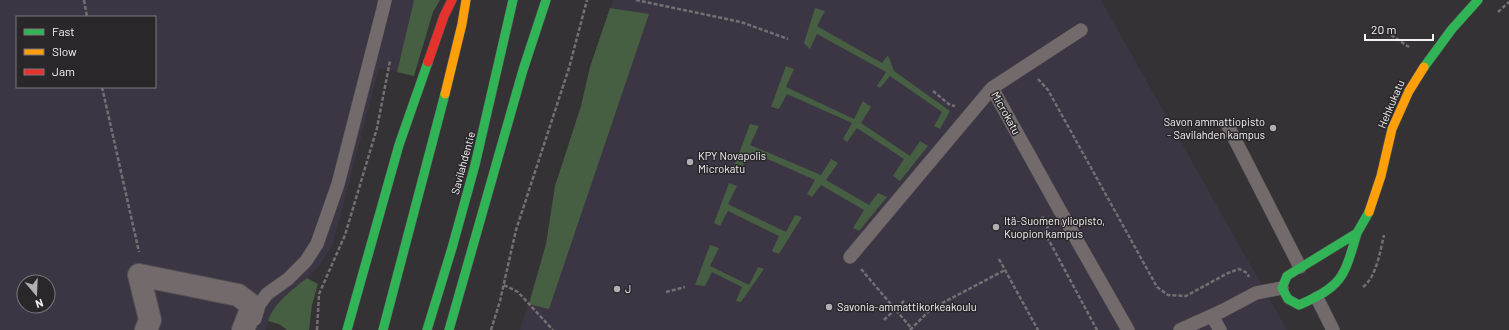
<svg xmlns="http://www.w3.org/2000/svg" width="1509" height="330" font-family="Barlow,sans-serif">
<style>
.commercial{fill:#3c3544;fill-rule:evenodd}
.green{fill:#465e41}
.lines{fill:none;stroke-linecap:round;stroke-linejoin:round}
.lane-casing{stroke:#535153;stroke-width:14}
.street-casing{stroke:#535153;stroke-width:24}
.fast-casing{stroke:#535153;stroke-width:10}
.slow-casing{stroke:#535153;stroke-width:10}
.jam-casing{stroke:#535153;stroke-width:10}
.path{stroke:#756f71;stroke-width:2.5;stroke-dasharray:4 2;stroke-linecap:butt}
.lane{stroke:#736a6c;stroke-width:13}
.street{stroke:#736a6c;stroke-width:22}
.fast{stroke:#30b455;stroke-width:9}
.slow{stroke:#ff9f0a;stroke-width:9}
.jam{stroke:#e5322d;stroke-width:9}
.poi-dot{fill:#b1afb1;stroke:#2a272b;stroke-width:1.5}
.labels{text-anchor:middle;stroke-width:3;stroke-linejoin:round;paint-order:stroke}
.street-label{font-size:11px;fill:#f5f2f5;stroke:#2a272b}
.poi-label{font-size:11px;fill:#f5f2f5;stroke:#2a272b;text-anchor:start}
</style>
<rect width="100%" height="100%" fill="#343234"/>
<!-- commercial -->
<path class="commercial" d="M0,0H414L397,72L379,68L333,244L318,268L290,292L270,313L266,330H0ZM17,17H155V87H17ZM24,282H48V306H24Z
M613,0H1101L1287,330H520L546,244L555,186L581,106L590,67Z"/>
<!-- green -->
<path class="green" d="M414,0H440L433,12L414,76L397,72Z
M610,8L649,14L549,309L529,304L546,244L555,186L581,106L590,67Z
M815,8L825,11L817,26L882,63L888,55L894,71L950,111L940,129L934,126L942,112L890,76L880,88L877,86L886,72L817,34L810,49L804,43Z
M786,66L794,69L786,87L854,119L863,101L871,107L861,123L910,156L920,141L928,146L900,181L893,176L904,159L857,128L847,142L843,139L852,123L787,94L779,109L771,107Z
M750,124L759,126L750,145L821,175L831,159L838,163L826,180L869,205L878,193L887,197L859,231L853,228L864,210L821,185L812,197L807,194L815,180L752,152L743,166L735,164Z
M729,183L737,186L728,204L786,232L795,215L802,217L779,254L772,251L779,236L728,211L720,226L714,223Z
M710,245L719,248L710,266L749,285L758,267L764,269L741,302L736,301L742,287L712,272L705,286L695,285Z
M307,278L318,284L312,305L309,330H287L279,324L268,321C272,305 294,288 307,278Z"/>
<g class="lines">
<!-- lane casing -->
<g class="lane-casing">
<path id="lane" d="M992,88L1081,30
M1228,126L1300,267
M850,257L992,88L1058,207L1128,330
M1317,298L1333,330
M1212,316L1220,330
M255,319L259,305L267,294L288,279L306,261L317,244L338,184L383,9L385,0
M1180,330L1222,311L1256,293L1282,288"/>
</g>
<!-- street casing -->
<g class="street-casing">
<path id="street" d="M146,330L150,320L139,275L238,295L250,304V312L243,330"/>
</g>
<!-- fast casing -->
<g class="fast-casing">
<path id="fast" d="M1424,67L1452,29L1478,0
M1357,233C1344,277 1343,286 1299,305L1288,299L1282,288L1287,276L1357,233L1369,212
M347,330L399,145L428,62
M383,330L445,94
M427,330L452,248L475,165L513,0
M449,330L523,70L546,0"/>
</g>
<!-- slow casing -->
<g class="slow-casing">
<path id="slow" d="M445,94L462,24L466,0
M1369,212L1381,176L1392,129L1409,91L1424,67"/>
</g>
<!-- jam casing -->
<g class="jam-casing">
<path id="jam" d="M428,62L444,16L452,0"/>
</g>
<!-- path -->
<path class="path" d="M84,0L87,17
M636,0L741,22L788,39
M1498,12L1509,2
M1391,35L1409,47
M1038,79L1048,90L1157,287L1168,295L1186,296L1228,273L1239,269L1247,273L1249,277
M102,87L139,252
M933,91L950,105L955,106
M1030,225L1044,217
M1048,226L1045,233L1097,330
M999,259L1038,330
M861,269L912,329
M504,285L518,292L553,330
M1363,287C1377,276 1380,251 1384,235
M666,292L685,287
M884,320L904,301
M317,330L319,294L345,235L377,128L390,61
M491,330L500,301L516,230L569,68L587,0
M910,330L931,309L1005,270"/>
<!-- lane -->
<use href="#lane" class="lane"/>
<!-- street -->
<use href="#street" class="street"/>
<!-- fast -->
<use href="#fast" class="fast"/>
<!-- slow -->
<use href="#slow" class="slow"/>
<!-- jam -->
<use href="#jam" class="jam"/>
</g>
<!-- markers -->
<g class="poi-dot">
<circle cx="1273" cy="128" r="4"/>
<circle cx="690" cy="162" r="4"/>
<circle cx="996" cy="227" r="4"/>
<circle cx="617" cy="289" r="4"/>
<circle cx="829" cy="307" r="4"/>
</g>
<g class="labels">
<!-- street labels -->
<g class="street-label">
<text transform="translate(1391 104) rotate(-67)" y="4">Hehkukatu</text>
<text transform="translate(1006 113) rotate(61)" y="4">Microkatu</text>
<text transform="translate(463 163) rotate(-75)" y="4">Savilahdentie</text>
</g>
<!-- poi labels -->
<g class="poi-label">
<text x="1265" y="126" text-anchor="end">Savon ammattiopisto<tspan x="1265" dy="13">- Savilahden kampus</tspan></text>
<text x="698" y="160">KPY Novapolis<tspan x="698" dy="13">Microkatu</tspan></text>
<text x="1004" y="225">Itä-Suomen yliopisto,<tspan x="1004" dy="13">Kuopion kampus</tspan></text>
<text x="625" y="293">J</text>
<text x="837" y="311">Savonia-ammattikorkeakoulu</text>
</g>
</g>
<!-- legend -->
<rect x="16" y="16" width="140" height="72" fill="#2a272b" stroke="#7b787c"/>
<rect x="24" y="29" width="20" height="6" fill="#30b455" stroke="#7b787c"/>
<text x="52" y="36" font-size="12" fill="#f5f2f5">Fast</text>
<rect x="24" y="49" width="20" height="6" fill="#ff9f0a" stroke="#7b787c"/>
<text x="52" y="56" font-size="12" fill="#f5f2f5">Slow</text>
<rect x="24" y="69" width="20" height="6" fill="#e5322d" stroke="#7b787c"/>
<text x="52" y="76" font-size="12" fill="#f5f2f5">Jam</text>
<!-- north arrow -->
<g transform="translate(36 294) rotate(161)"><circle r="19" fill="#2a272b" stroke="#7b787c"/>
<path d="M0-3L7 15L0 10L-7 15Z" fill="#b1afb1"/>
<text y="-6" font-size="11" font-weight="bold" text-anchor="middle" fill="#f5f2f5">N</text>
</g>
<!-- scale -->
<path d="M1365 34v6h68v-6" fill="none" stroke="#f5f2f5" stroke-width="2"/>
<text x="1371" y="34" font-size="12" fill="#f5f2f5" stroke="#2a272b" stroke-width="3" paint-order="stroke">20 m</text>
</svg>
